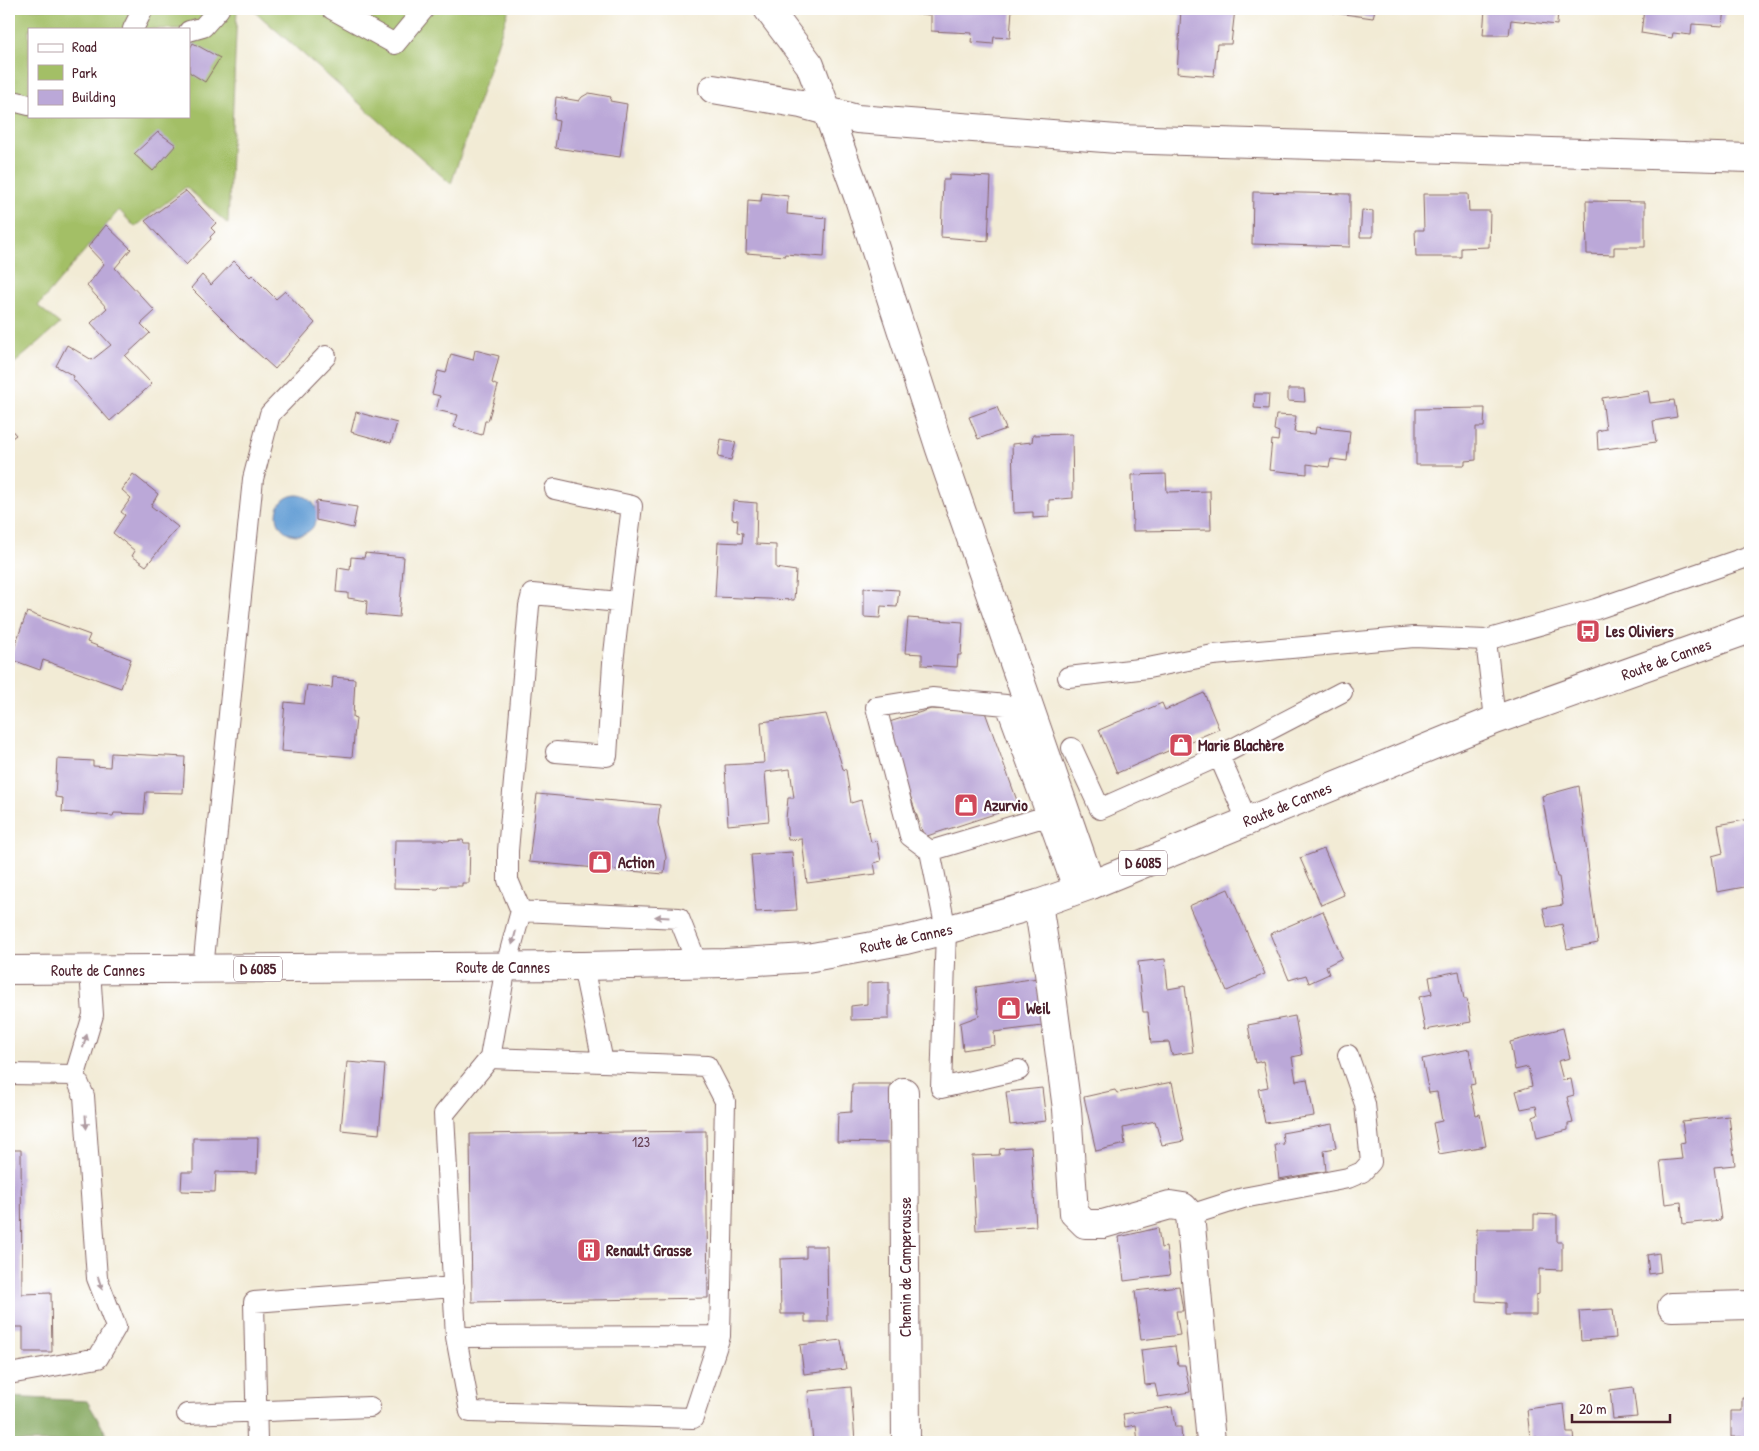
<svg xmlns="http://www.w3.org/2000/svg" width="1759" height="1451" font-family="'Patrick Hand',sans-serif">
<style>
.green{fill:#a3bf66;stroke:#766f48;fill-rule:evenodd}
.forest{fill:#82a65b;stroke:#666243}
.water{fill:#67a0d6;stroke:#586080}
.building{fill:#bba8d8}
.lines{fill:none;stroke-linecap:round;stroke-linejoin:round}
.service-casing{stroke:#856666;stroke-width:22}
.minor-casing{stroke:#856666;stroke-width:30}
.primary-casing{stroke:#856666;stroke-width:30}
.service{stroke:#fff;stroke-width:20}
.minor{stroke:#fff;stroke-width:28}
.primary{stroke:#fff;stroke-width:28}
.oneway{fill:#ae9aa0}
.labels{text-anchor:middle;stroke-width:4.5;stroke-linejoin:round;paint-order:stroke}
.number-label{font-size:14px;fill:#664156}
.shield{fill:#fff;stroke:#80626b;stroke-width:1}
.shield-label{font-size:15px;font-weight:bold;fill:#4a1f2b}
.poi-label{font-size:16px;font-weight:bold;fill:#4a1f2b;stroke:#fff;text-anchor:start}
.street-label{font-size:16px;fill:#4a1f2b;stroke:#fff}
</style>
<rect width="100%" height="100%" fill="#fff"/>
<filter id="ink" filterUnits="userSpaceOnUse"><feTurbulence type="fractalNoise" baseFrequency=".02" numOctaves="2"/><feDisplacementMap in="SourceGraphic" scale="10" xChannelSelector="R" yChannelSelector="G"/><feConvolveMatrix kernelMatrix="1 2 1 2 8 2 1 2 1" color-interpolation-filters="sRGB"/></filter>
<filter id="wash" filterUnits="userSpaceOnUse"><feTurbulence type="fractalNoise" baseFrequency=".0096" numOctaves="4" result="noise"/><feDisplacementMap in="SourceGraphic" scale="20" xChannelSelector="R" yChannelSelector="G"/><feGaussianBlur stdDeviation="1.12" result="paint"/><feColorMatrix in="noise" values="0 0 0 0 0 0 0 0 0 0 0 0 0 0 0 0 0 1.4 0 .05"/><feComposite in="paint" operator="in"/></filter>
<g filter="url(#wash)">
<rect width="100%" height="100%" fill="#f2ebd5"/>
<!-- green -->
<path class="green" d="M9,9H237L228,224L186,187L135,227L119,210L38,306L60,324L9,368ZM29,29H189V116H29Z
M252,9H509L451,184Z"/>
<!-- forest -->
<path class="forest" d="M9,1397L87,1401L111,1442H9Z"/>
<!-- water -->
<path class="water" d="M277 515a20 20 0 1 1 40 0a20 20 0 1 1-40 0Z"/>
<g id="blocks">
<!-- building -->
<path class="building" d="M918,9H1012L1010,38L994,37L993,44L971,42L972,33L931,31V15L917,14Z
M1181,9H1235L1231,44H1217L1214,76L1177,73Z
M1329,9H1375L1373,18L1329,12Z
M1485,9H1558L1557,25L1511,20L1509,35H1483Z
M1644,9H1725L1723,26L1692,24L1691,35L1673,33L1672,38L1641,33Z
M193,43L220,58L205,82L189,72V50Z
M589,93L611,97L610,101L627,104L620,157L555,148L559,121L554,120L556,97L579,101L582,97Z
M158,132L176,145L153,171L134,154Z
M949,175L991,177L988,241L941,237L943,180H949Z
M186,191L216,223L211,228L215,232L210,237L211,239L186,265L145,221Z
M1253,192L1350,194V247L1252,244Z
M762,193L788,196L787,214L826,218L824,257L785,254V256L746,253L748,200L761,201Z
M1423,194H1468L1469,211H1490L1489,247L1461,248V257H1416L1415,230H1424Z
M1586,201L1645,202V247H1614V255L1587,254Z
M1362,210L1373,211V237H1360Z
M106,225L131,249L115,268L155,311L141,324L150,333L125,356L152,384L110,421L73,379L74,376L56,366L67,345L92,360L111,345L91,323L107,308L87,286L104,264L88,247Z
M234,261L250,277L252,275L276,299L285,291L315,323L275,369L243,340L191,288L202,275L211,285Z
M475,350L499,356L492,383L498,386L488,421H485L482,435L454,427L458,415L436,410L440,396L432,394L438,371L446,373L451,354L473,360Z
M1288,389H1304L1305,402L1288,401Z
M1648,391L1650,403L1674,400L1677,417L1653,421L1656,442L1598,450L1597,431L1606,429L1602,398Z
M1255,394H1269L1268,409L1254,408Z
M997,407L1006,429L978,439L969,417Z
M1485,408L1484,427H1476V460L1465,461V465H1416V409Z
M356,412L397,423L391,443L351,432Z
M1276,415L1296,416L1294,432L1315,434L1316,427L1350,431L1347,461L1331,459L1329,467L1307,464V474L1269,470L1272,440L1278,441L1279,432L1274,430Z
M9,427L16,435L9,440Z
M1072,434L1073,498L1049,500V517L1033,518V512L1014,513L1012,444L1032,442L1033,435Z
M721,439L736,442L731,460L718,457Z
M133,474L158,494L151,506L178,527L146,566L132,556L135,551L113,533L125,515L121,512L131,498L122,490Z
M1166,474L1167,492L1210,491L1211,530L1133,531L1132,475Z
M316,501L357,507L353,528L316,520Z
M733,501L757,503L756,544L776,545V568L796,571L794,600L715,597L718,542L742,543L743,533L737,532L738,520L732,519Z
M365,553L404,557L399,617L366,614L367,601L348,598V593L336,592L338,568L350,570L351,557L364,558Z
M864,588L899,590L897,607L881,606L880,618L864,617Z
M27,612L90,635L87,642L131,659L121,688L43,660L40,670L10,659Z
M908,618L963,622L961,655H958L957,667L922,665V654L905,653Z
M333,677L355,679L353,717L356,718L352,757L281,751L285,702L304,704L307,685L332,688Z
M1204,693L1219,729L1117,773L1099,730L1162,703L1165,710Z
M931,709L985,712L1019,806L924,837L886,723Z
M826,714L843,769L846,770L851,803L861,800L871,842L877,841L881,861L874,863L876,874L807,883L802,839L788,840L786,819L788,798H794L790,769L765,772L769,821L728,825L725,765L764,763L761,722Z
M111,753L185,757L183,793L146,792L144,814L114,813L113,816L62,812L63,798L55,797L57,759L93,761V766L110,767Z
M1579,786L1589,871L1588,872L1598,943L1567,949L1562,924L1547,928L1543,908L1563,905L1559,877H1557L1542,796Z
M537,794L660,805L658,823L666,857L664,874L529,862Z
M1750,819V886L1717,892L1712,856L1723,853L1718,825Z
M395,840H442L443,841L463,840L464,843H470L469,883H462V886H441L438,889L394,888Z
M1324,849L1344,895L1321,905L1300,858Z
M792,852L797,910L756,912L751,855Z
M1228,889L1265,974L1227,991L1189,906Z
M1323,911L1342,958L1326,966L1329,974L1309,983L1306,975L1289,980L1270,934Z
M1165,959L1168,989L1185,986L1193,1052L1172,1055L1169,1042L1151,1043L1148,1012H1143L1138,962Z
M1459,971L1464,999H1467L1471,1022L1425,1030L1419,997L1432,994L1429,977Z
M1038,978L1042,1026L994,1032L995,1045L963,1050L960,1023L979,1016L976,987Z
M889,982V1019L851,1020V1006L867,1004V983Z
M1295,1016L1302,1055L1292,1057L1296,1081L1307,1079L1314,1116L1265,1123L1258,1089L1268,1087L1263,1061L1255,1063L1248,1025Z
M1563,1028L1570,1058L1558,1061L1563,1080L1571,1079L1574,1095L1567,1097L1573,1123L1568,1124V1130L1537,1138L1533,1117L1538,1115L1536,1106L1521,1109L1516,1091L1532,1086L1528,1067L1515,1070L1510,1042Z
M1469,1049L1475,1084L1470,1085L1476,1115L1480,1114L1486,1146L1439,1154L1433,1123L1442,1121L1437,1092L1429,1093L1422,1059Z
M347,1062L385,1065L379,1134L341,1130Z
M1172,1082L1184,1141L1162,1145L1155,1121L1123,1128L1125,1144L1096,1151L1084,1097L1115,1090L1117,1093Z
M852,1084H891L890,1143L837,1142L838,1113L851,1112Z
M1042,1088L1046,1121L1010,1125L1006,1092Z
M1729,1116L1735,1165L1714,1167L1721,1220L1683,1224L1681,1202L1665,1204L1660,1161L1682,1159L1680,1143L1685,1142L1682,1121Z
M1332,1124L1336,1148L1324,1150L1326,1171L1279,1179L1275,1145L1284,1144L1282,1133Z
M706,1131L708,1298L472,1302L470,1134Z
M193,1138H258L257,1173L216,1172L215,1192L181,1191L182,1172H193Z
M1031,1147L1036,1226L976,1230L972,1156L999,1155L1000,1149Z
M9,1150H21L22,1294L51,1293L52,1352H23V1327H9Z
M1534,1214L1557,1215V1242H1562V1270L1539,1269V1294L1536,1295V1315H1505V1303L1476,1301L1477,1229H1534Z
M1158,1228L1161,1248L1166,1247L1170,1275L1124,1281L1119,1237Z
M806,1246H827L828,1322H805V1314H781L780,1259L806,1258Z
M1659,1253L1661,1272L1649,1274L1647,1255Z
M1179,1286L1183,1311H1176L1180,1335L1141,1340L1135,1291Z
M1613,1309L1616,1338L1581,1341L1579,1311Z
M841,1340L846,1369L804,1374L800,1345Z
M1175,1346L1178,1365H1185L1190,1392L1158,1397L1155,1384L1145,1385L1141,1350Z
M851,1387L855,1442H813L808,1391Z
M1633,1387L1637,1417L1613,1419L1610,1390Z
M1742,1397H1750V1442H1742V1437H1731V1411H1742Z
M1564,1404L1567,1433H1574L1575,1442H1537V1437L1530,1438L1527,1409Z
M1172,1407L1175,1427H1181L1182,1442H1138L1136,1425L1125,1427L1123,1414Z"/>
</g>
</g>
<g filter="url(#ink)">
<use href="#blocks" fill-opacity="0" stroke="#856666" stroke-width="1"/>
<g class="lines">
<!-- service casing -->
<g class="service-casing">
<path id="service" d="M332,9L395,44L424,9
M133,29L143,9
M189,31L203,27L219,9
M9,100L29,105
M555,489L632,506L620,602L532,594L529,606L508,851V880L521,911L506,966L490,1058L444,1114L456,1337L720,1336L725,1101L707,1066L603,1062L583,966
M1486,640L1596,609L1750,556
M1068,677L1148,668L1213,655L1414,637L1486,640L1495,720
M1072,748L1100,809L1219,756L1342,692
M556,752L607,756L613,663L620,602
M1219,756L1247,820
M930,851L910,836L876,707L932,698L1006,705L1047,816
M521,911L679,918L697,963
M203,969L253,479L270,414L326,356
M490,1058L603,1062
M1019,1070L941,1088L946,930L930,851L1047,816L1074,891
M9,1074L75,1075L93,1015L90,970
M1190,1215L1243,1198L1348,1178L1362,1172L1371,1162L1365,1104L1348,1055
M456,1337L470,1412L693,1418L720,1336
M9,1374L98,1358L116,1327L97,1278L84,1096L75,1075
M187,1414L370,1407
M257,1442L254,1302L454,1287"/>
</g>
<!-- minor casing -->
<g class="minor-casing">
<path id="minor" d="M768,9L810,65L827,111L859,199L940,449L1091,885
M713,89L801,104L857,119L1117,139L1750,158
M1038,904L1049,973L1067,1109L1074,1213L1085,1224H1103L1170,1205L1183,1207L1190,1215L1211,1442
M904,1092L906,1442
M1672,1307L1750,1305"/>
</g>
<!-- primary casing -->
<g class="primary-casing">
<path id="primary" d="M9,970L583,966L725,963L807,958L906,940L946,930L1038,904L1091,885L1495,720L1750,629"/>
</g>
<!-- service -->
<use href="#service" class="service"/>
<!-- minor -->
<use href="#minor" class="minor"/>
<!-- primary -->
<use href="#primary" class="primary"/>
</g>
<!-- one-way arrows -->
<defs><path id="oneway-solid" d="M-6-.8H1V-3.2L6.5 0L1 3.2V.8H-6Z" transform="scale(1.25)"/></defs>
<g class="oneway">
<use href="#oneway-solid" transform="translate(662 917) rotate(-177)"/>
<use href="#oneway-solid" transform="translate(514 938) rotate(105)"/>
<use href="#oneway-solid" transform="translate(85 1041) rotate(-74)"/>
<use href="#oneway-solid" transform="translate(86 1122) rotate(86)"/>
<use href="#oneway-solid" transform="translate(100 1283) rotate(72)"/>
</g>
</g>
<!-- icons -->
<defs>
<g id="bus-square" transform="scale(1.25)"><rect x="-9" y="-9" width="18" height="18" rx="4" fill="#d1495b" stroke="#fff"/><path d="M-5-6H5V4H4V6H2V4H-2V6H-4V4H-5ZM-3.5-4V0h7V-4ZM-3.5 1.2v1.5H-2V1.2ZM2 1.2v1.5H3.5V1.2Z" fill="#fff"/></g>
<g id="shop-square" transform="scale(1.25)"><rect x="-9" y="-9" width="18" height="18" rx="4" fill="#d1495b" stroke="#fff"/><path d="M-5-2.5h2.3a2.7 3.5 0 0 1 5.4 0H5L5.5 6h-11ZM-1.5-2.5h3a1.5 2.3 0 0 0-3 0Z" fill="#fff"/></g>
<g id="building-square" transform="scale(1.25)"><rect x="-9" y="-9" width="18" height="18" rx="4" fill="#d1495b" stroke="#fff"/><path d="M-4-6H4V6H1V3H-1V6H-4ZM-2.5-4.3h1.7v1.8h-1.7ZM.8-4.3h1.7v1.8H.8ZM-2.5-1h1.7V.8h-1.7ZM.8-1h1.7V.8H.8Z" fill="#fff"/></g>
</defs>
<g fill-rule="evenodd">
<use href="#bus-square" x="1588" y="631"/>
<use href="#shop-square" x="1181" y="745"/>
<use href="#shop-square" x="966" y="805"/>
<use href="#shop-square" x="600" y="862"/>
<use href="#shop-square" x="1009" y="1008"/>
<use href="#building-square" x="589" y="1250"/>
</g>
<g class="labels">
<!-- number labels -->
<g class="number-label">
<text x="641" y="1147">123</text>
</g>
<!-- shield labels -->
<g class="shield">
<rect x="1119" y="850.5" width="48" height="25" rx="4"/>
<rect x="234" y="956.5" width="48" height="25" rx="4"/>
</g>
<g class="shield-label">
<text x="1143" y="868">D 6085</text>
<text x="258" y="974">D 6085</text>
</g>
<!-- poi labels -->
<g class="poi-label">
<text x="1606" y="637">Les Oliviers</text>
<text x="1198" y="751">Marie Blachère</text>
<text x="984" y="811">Azurvio</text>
<text x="618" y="868">Action</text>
<text x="1026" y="1014">Weil</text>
<text x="606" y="1256">Renault Grasse</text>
</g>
<!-- street labels -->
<g class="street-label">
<text transform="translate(1666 659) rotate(-20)" y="6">Route de Cannes</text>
<text transform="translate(1287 804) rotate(-22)" y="6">Route de Cannes</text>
<text transform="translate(906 938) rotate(-12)" y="6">Route de Cannes</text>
<text x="503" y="973">Route de Cannes</text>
<text x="98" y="976">Route de Cannes</text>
<text transform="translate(905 1267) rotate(-90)" y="6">Chemin de Camperousse</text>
</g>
</g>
<!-- margin -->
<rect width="1759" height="1451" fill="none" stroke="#fff" stroke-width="30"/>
<!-- legend -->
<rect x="28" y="28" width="162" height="90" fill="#ffffff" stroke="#b7a5aa"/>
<rect x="38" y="44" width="25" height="8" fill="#ffffff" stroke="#b7a5aa"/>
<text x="72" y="52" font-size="15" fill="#4a1f2b">Road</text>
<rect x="38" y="65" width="25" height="15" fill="#a3bf66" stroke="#b7a5aa"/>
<text x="72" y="78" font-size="15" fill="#4a1f2b">Park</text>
<rect x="38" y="90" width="25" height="15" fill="#bba8d8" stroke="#b7a5aa"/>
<text x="72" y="102" font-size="15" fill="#4a1f2b">Building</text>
<!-- scale -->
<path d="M1572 1414v8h98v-8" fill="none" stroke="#4a1f2b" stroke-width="2.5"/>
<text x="1579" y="1414" font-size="15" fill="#4a1f2b" stroke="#ffffff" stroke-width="4" paint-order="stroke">20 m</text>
</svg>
